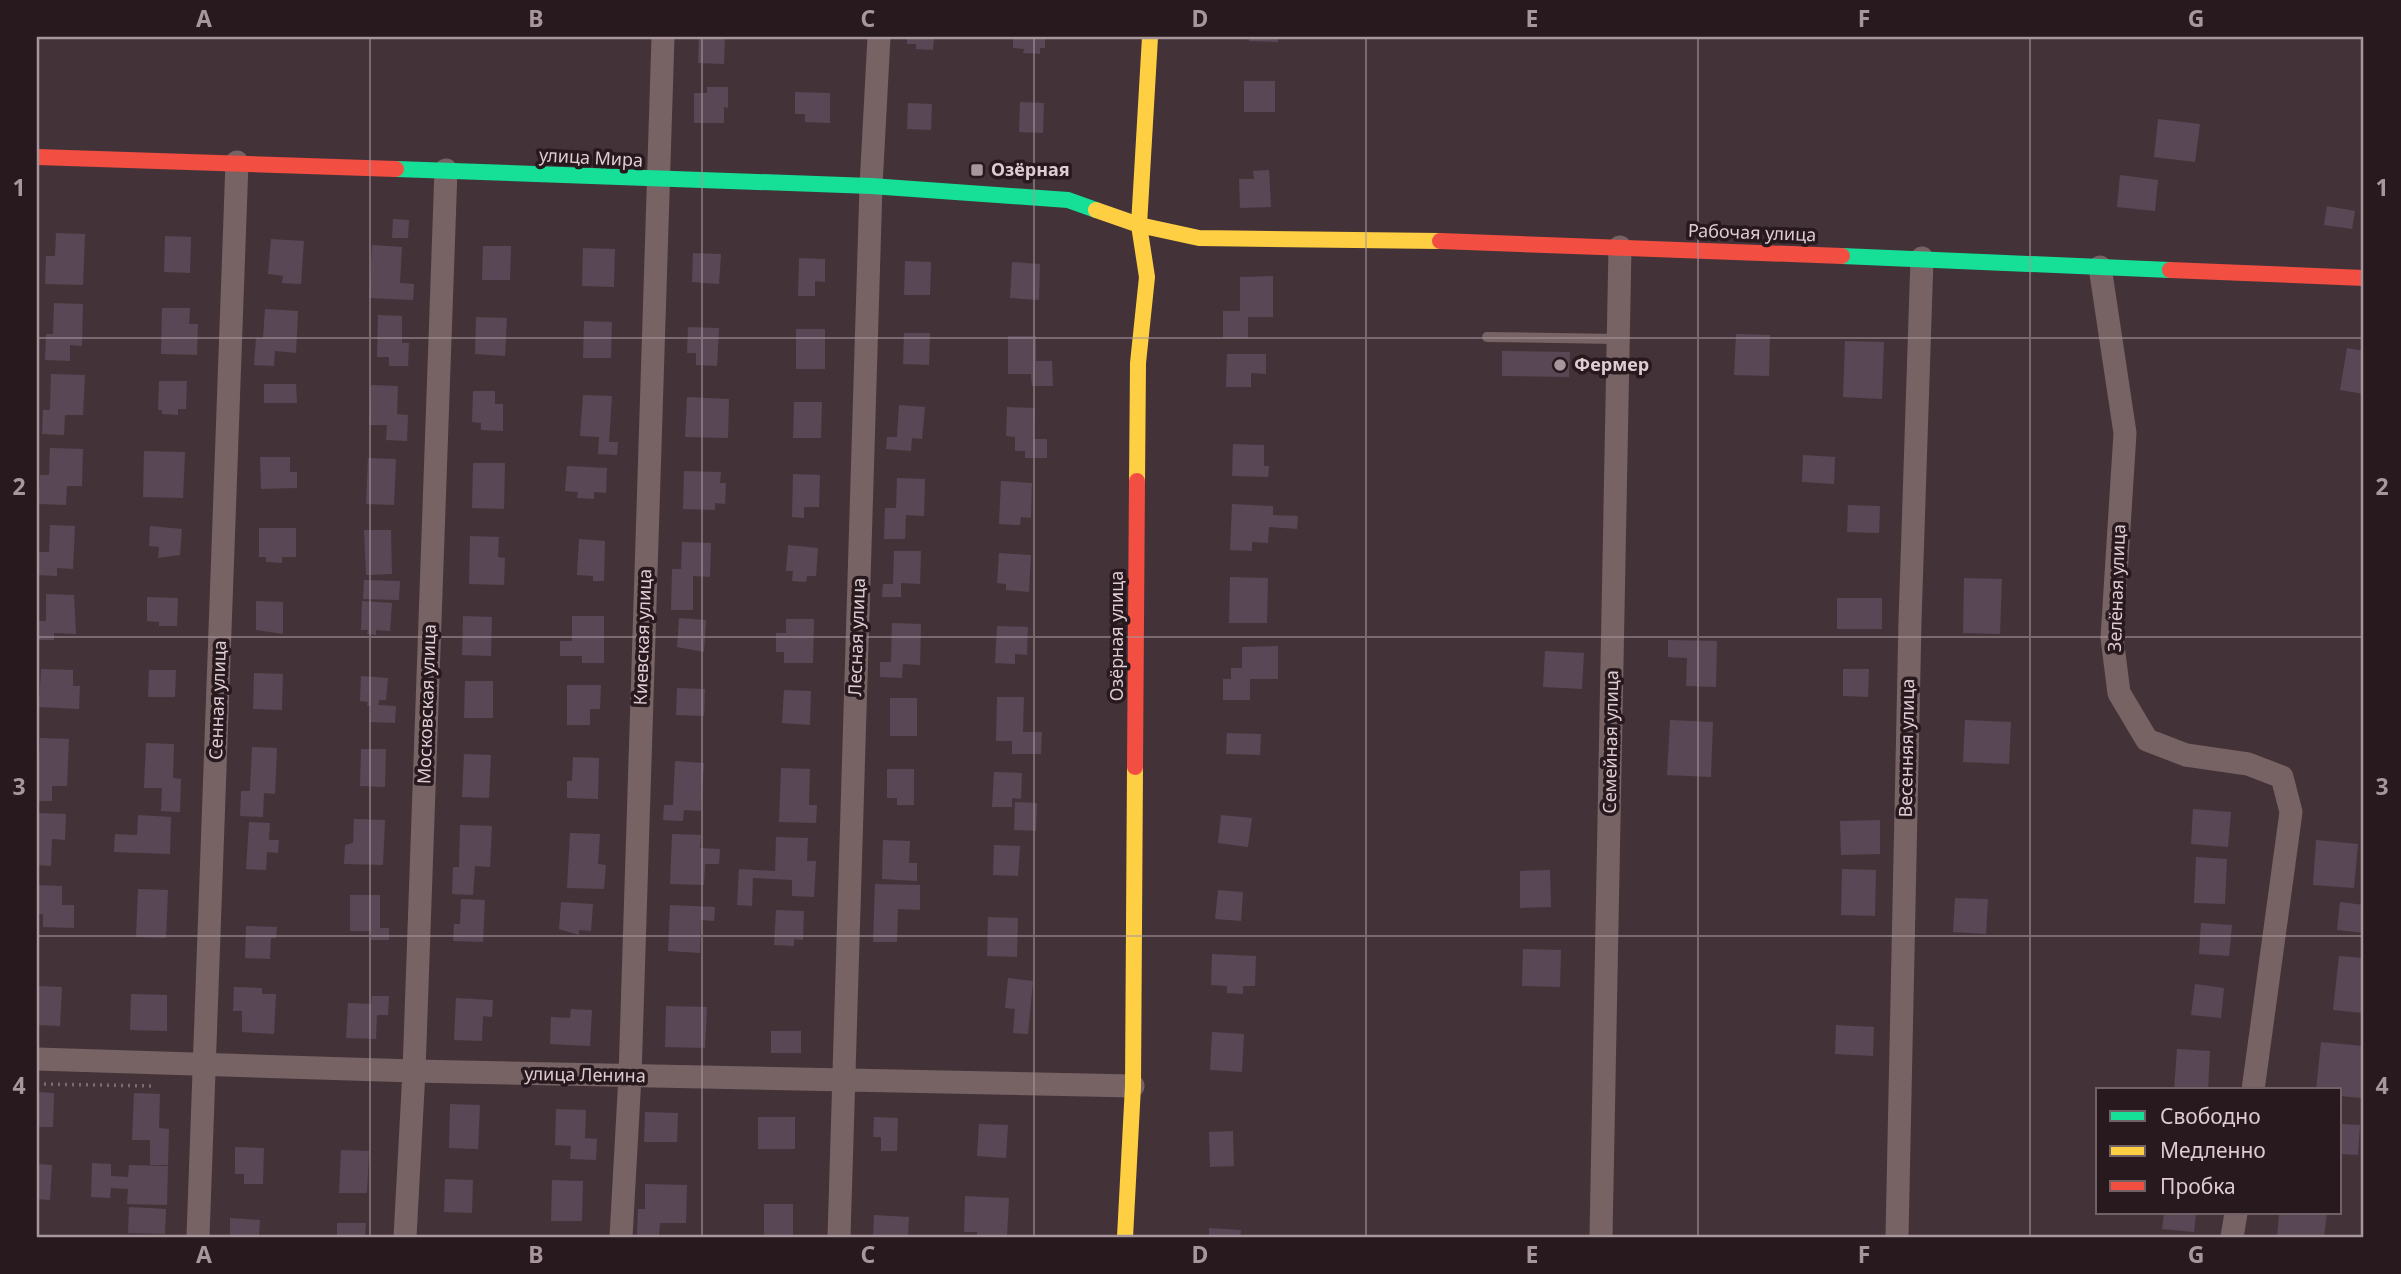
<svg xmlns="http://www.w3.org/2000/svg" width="2401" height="1274" font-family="'Noto Sans',sans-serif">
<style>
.building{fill:#594755}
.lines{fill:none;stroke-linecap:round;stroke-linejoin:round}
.path{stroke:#7b6c6e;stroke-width:3.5;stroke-dasharray:2 5;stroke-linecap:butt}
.lane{stroke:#776364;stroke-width:10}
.street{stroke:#776364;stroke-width:23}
.fast{stroke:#16e098;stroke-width:16}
.slow{stroke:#ffcf43;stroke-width:16}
.jam{stroke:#f24e42;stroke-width:16}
.grid{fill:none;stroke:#a8969d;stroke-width:2;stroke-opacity:0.55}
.poi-dot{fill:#a8969d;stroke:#27191e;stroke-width:2.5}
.labels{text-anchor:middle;stroke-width:7;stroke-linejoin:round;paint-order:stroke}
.street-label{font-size:18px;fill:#dfccd3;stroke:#27191e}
.poi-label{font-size:18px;font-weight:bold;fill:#dfccd3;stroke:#27191e;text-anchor:start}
.neatline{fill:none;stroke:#a8969d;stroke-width:2.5}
.grid-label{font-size:23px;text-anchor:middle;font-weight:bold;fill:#a8969d}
</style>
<rect width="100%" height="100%" fill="#433339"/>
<!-- building -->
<path class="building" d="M699,37H725L724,64L698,63Z
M907,37H934L933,50L916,49V44H907Z
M1013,37H1045V48H1040V54L1023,53L1024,49L1013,48Z
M1249,37H1278V42L1249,41Z
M1244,81H1275V112H1244Z
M707,87H728V108L724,107V123H694V93H707Z
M795,92L830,93V123L805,122V114H795Z
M1020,102L1044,103L1043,133L1019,132Z
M908,103L932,104L931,130L907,129Z
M2158,119L2200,124L2195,162L2154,157Z
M1269,170L1271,207L1240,208L1239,179H1254L1253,171Z
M2120,175L2158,180L2155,211L2117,207Z
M2327,206L2355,211L2352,229L2324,225Z
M393,219L409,220L408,238H392Z
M56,233L85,234L83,285L45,284L46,256H55Z
M165,236L191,237L190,273L164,272Z
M271,239L304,241L301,284L282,283L283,276L268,274Z
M372,245L402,247L400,283L414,284L413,300L369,298Z
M483,246H511L510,280H482Z
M583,248L615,249L614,287L582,286Z
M693,253L721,254L719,284L692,282Z
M799,258L825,259V282L815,281V296H798Z
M905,261L931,262L930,295H904Z
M1012,262L1040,264L1039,300L1010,298Z
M1273,276V317H1248V338H1223V311H1240V277Z
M54,303L83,304L82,346L70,345V361L45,360L46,334H53Z
M162,308H190L189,324H198L197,355L161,354Z
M265,309L298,311L296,353L275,351L274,366L254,365L256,338H263Z
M378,315L402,316V343H409L408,366H389V357H377Z
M476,317L507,318L505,356L475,354Z
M584,321L612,322L611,358H583Z
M688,327L719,328L717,366L696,365V353H687Z
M796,329H825V369H796Z
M904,333H930L929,365L903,364Z
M1736,334L1770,335L1769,376L1734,375Z
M1008,336H1036V361H1052L1053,386H1032L1031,374H1008Z
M1845,341L1884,342L1882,399L1843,397Z
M2347,348L2364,351V394L2340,390Z
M1502,351L1570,352L1569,377L1502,376Z
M1227,354H1266V374L1251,373V387H1226Z
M51,374L85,375L83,415H65L64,435L42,434L43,410H50Z
M159,381H187L186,409H178V415L162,414V410H158Z
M264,384H296L297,403H264Z
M371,385L398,386L397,414L408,415L407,441L386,440L387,425H369Z
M473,391H495V404H503V431L481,430V423L472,422Z
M583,395L612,396L609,442H618L617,455L598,454L599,437L580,436Z
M687,397L729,399L728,438L685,437Z
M794,402H822L821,438H793Z
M899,405L925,407L922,439L912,438L911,451L886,449L887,437H897Z
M1007,407L1035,408L1034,439H1047V458H1025V451H1015V437L1006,436Z
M1233,444L1264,445V466H1269L1268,477L1232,476Z
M50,448L83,449L82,486H67L66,505L39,504L40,475H49Z
M144,451L185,452L183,498L143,497Z
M1803,455L1835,457L1834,484L1802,482Z
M260,457H290V472H297V488L261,489Z
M368,458L396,459L394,505L366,504Z
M473,463H505L504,509L472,508Z
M567,466L607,468L606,493L594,492V499L577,498L578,492L565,491Z
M684,471L721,472L720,483H726L725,504L715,503V510L683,509Z
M793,474L820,475L819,507H804V518L792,517Z
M897,478L925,479L924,516L906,515L905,539H884L885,508H896Z
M1001,481L1032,483L1031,518L1021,517L1020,525L999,524Z
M1232,504L1273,506V515L1298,516L1297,529L1269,527L1268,543L1252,542V551L1230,550Z
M1848,505L1880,506L1879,533L1847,532Z
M50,525L75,526L73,569L57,568V576L37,575V552H49Z
M150,526L182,529L180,555L158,558L159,547L149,546Z
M259,528H296V557H282V563L266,562V557H259Z
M364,530H391L392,574L366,575Z
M470,536L499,537L498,557L505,558L504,585L469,584Z
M579,539L605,541L604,581H593V576L577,575Z
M682,542L711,543L710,577L693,576V610H671L672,569H681Z
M788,545L818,548L816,576H807L806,582L792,581L793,571H786Z
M894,551H921L920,584L901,583V597H882L883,584H893Z
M999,553L1031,555L1029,592L1006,590V584L997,583Z
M1230,577L1268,578L1267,623H1229Z
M1964,578L2002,579L2000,634L1963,633Z
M364,580L400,581L399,600L363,599Z
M46,594L74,595L76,634L54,633V640H37V621H46Z
M147,597L178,598L177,626H159V622L147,621Z
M1837,598H1882V629H1837Z
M256,601L283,602V634L256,630Z
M362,601L392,603L390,631L376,630V635L367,634L368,630H361Z
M463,616L492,617L491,656L462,655Z
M572,616H604V663H582V656H560V641H572Z
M679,618L706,620L704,652L677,647Z
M786,619H814L813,663H784V652H776V633H786Z
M892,623L921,624L920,665L903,664L902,678L880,677V662H891Z
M997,626L1028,627L1027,655L1015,654V664L995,663Z
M1668,640L1717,641L1716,687L1686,686L1687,658L1668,657Z
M1278,646V679H1250V700H1223V679H1231V668H1242V647Z
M1545,651L1584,653L1582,689L1543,687Z
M41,669L73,670V686H80L79,709L39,707Z
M1843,669H1869L1868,697L1843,696Z
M149,670H176L175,697H148Z
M254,673L283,674L282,710L253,709Z
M361,676L388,678L386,700H379L378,705L396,706L395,723L370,722L371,706H367L368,702L360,701Z
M465,681H493V718H464Z
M567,685H601L600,709H590V725H567Z
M677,688L705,689L704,716L676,715Z
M784,690L811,691L810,725L782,723Z
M997,697H1024L1023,732H1042L1041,754H1012V741H996Z
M890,698H917V736H890Z
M1670,720L1713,722L1711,777L1667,775Z
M1965,720L2011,722L2009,764L1963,762Z
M1227,733L1261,734L1260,755L1226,754Z
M40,738L69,739L67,786H52V801H37Z
M146,743L174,744L173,778L181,779L180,812L161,811L162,788H144Z
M252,747L277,748L275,794L264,793L263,817L240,816L241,791H250Z
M361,749H386L385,787L360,786Z
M464,754L491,755L489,798L462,797Z
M573,757L599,758L598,799L567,798V781H572Z
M675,761L704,763L701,811L684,810L683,821L663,820L664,805H673Z
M781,768L810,769L809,805H817L816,823L779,822Z
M887,769H914V805H897V798H887Z
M994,772L1022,773L1021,799L1012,798V807H992Z
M1015,802L1037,803L1036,831L1014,830Z
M2193,809L2231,812L2228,847L2191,844Z
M37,813L66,814L65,840L52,839L51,866L37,865Z
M138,815L171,817L170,854L114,852L115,834L137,835Z
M1221,815L1252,818L1248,847L1218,843Z
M354,819L385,820L383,865L344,864L345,845L353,843Z
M1880,820V854L1841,855L1840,821Z
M249,822L270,823L269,840H279L278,853L267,852L266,870L246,869Z
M460,825L492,826L490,867L475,866L473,895L452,894L453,867H459Z
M570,833L600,834L598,864L606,865L604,889L567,888Z
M672,834L701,835L700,848L720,849L719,864H705L704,885L670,884Z
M776,837L808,838L807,861H816L814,897L792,896V880L753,878L752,906L737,905L739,869L775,871Z
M883,840L910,841L909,863H917V881L882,879Z
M2316,840L2358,844L2354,888L2313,885Z
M994,845L1020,846L1018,876L993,875Z
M2196,857L2227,859L2225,904L2194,903Z
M1842,869L1876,870L1875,916L1841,915Z
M1550,870L1551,907L1520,908V871Z
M875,884L920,885V910L898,909L897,942H873Z
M37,885L62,886V905H74V928L43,927V914H37Z
M138,889L168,890L166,938L136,937Z
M1218,890L1243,892L1241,921L1215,919Z
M350,895H380V928H389V940H371V931H350Z
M1955,898L1988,899L1986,934L1953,932Z
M461,899L485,900L483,942L453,941L454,924H460Z
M561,902L593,904L591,931L579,930V935L559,929Z
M2340,902L2364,905V933L2337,930Z
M670,905L715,907L714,921L701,920L700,953L668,951Z
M776,910L804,911L803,940L794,939V946L774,945Z
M988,917L1018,918L1017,957L987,956Z
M2201,923L2232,925L2229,956L2199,954Z
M246,926L277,927L276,938H271L270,959L245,958Z
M1523,949L1561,950L1560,987L1522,986Z
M1212,954L1256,956L1255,986H1243V994L1227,993V986L1211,985Z
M2339,956L2364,958V1013L2333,1010Z
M1008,978L1033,981L1028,1034L1013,1033L1015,1009L1005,1008Z
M2195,984L2224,988L2221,1018L2191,1015Z
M37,986L62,987L60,1026L37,1025Z
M234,987L262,988V994H276L274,1034L242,1032V1011H233Z
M131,994L167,995V1031L130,1030Z
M372,996H389L388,1015H377L376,1039L346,1038L348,1003L371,1004Z
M456,998L493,1000L492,1017L483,1016L482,1041L454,1040Z
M666,1006L707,1007L705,1048L665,1047Z
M571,1009L592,1010L590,1046L550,1044L551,1017L570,1018Z
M1836,1025L1874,1027L1873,1056L1835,1054Z
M771,1031H801V1053H771Z
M1212,1032L1244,1034L1242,1072L1210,1070Z
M2321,1042L2364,1046L2361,1098L2340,1096V1090H2316Z
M2177,1049L2210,1051L2208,1090H2174Z
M37,1092L54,1093L53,1127H37Z
M134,1093L160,1094L159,1128L169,1129L168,1165H150V1140H132Z
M450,1104L480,1105L478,1149L449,1148Z
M556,1109L586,1110L585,1138L597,1139L596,1160L570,1159L571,1146L555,1145Z
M645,1112L678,1113L677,1142H644Z
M758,1117H795V1149H758Z
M874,1117L898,1118L897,1151H881V1137H873Z
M979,1124L1008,1125L1006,1158L977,1156Z
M2340,1124L2360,1125L2358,1155L2340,1154Z
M1233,1131L1234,1166L1210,1167L1209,1132Z
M235,1147L264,1148L263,1184H244V1174H235Z
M341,1150L369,1151L367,1193H339Z
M92,1163L111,1164V1176L128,1177L129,1165L168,1166L167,1205L127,1204L128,1189L111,1188L110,1198L91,1197Z
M37,1164L52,1165L50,1200L37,1199Z
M445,1179L473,1180L472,1213L444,1212Z
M552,1180L583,1181L582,1221H551Z
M645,1184L687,1185L686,1223H660L659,1236H637L638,1209H645Z
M965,1196L1009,1198L1007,1237H977V1232H964Z
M764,1204H793V1237H764Z
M129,1207L166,1209L165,1234L128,1233Z
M2164,1213H2196L2194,1232L2162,1229Z
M2279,1213H2327L2324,1237H2277Z
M874,1215L909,1217L908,1237H873Z
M230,1218L260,1220L259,1237H230Z
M337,1223H366L365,1237H337Z
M1209,1228L1241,1230L1240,1237H1209Z"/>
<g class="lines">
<!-- path -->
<path class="path" d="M37,1084L154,1086"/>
<!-- lane -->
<path class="lane" d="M1487,337L1618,339"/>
<!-- street -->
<path class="street" d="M2100,267L2125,433L2112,638L2119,693L2147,740L2186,755L2248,764L2282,777L2291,812L2253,1090
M37,1059L414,1071L1133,1086
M198,1237L237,162
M405,1237L414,1071L446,170
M621,1237L630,1076L663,37
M839,1237L871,186L879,37
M1601,1237L1620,247
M1897,1237L1910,621L1922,258
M2232,1237L2236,1213"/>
<!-- fast -->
<path class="fast" d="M396,169L871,186L1068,200L1096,210
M1842,256L2170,270"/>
<!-- slow -->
<path class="slow" d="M1096,210L1139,225L1199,238L1440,241
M1137,481L1138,363L1147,277L1139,225L1150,37
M1125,1237L1133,1086L1135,767"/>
<!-- jam -->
<path class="jam" d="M37,157L396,169
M1440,241L1842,256
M2170,270L2364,278
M1135,767L1137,481"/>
</g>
<!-- grid -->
<path class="grid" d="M370,37V1237M702,37V1237M1034,37V1237M1366,37V1237M1698,37V1237M2030,37V1237M37,338H2364M37,637H2364M37,936H2364"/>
<!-- markers -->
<g class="poi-dot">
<rect x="970" y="163" width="14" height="14" rx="3.5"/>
<circle cx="1560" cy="365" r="7"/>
</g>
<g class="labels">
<!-- street labels -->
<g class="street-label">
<text transform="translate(591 158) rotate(3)" y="6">улица Мира</text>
<text transform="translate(1752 233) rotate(2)" y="6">Рабочая улица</text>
<text transform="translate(2117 588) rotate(-88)" y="6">Зелёная улица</text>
<text transform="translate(1117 636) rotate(-90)" y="6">Озёрная улица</text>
<text transform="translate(643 637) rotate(-88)" y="6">Киевская улица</text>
<text transform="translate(857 637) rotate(-88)" y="6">Лесная улица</text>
<text transform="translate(218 700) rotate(-88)" y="6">Сенная улица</text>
<text transform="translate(427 704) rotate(-88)" y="6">Московская улица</text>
<text transform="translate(1611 742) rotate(-89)" y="6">Семейная улица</text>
<text transform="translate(1907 748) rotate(-89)" y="6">Весенняя улица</text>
<text transform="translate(585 1075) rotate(1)" y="6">улица Ленина</text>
</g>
<!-- poi labels -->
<g class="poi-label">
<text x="991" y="176">Озёрная</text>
<text x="1574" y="371">Фермер</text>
</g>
</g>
<!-- border -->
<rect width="2401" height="1274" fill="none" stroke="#27191e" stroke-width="77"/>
<!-- legend -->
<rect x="2096" y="1088" width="245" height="126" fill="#27191e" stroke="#716166" stroke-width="2"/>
<rect x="2110" y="1111" width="35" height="10" fill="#16e098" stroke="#716166" stroke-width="2"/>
<text x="2160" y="1124" font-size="21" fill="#dfccd3">Свободно</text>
<rect x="2110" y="1146" width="35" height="10" fill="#ffcf43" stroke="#716166" stroke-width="2"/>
<text x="2160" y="1158" font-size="21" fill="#dfccd3">Медленно</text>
<rect x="2110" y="1181" width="35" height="10" fill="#f24e42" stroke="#716166" stroke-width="2"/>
<text x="2160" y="1194" font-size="21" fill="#dfccd3">Пробка</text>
<rect x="38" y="38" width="2324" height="1198" class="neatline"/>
<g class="grid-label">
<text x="204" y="27">A</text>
<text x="536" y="27">B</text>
<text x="868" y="27">C</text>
<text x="1200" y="27">D</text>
<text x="1532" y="27">E</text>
<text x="1864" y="27">F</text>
<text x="2196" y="27">G</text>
<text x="19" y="196">1</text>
<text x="2382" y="196">1</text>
<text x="19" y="495">2</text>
<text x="2382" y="495">2</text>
<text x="19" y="795">3</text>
<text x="2382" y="795">3</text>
<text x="19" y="1094">4</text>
<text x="2382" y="1094">4</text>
<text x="204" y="1263">A</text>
<text x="536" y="1263">B</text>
<text x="868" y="1263">C</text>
<text x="1200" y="1263">D</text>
<text x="1532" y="1263">E</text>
<text x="1864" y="1263">F</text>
<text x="2196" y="1263">G</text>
</g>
</svg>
